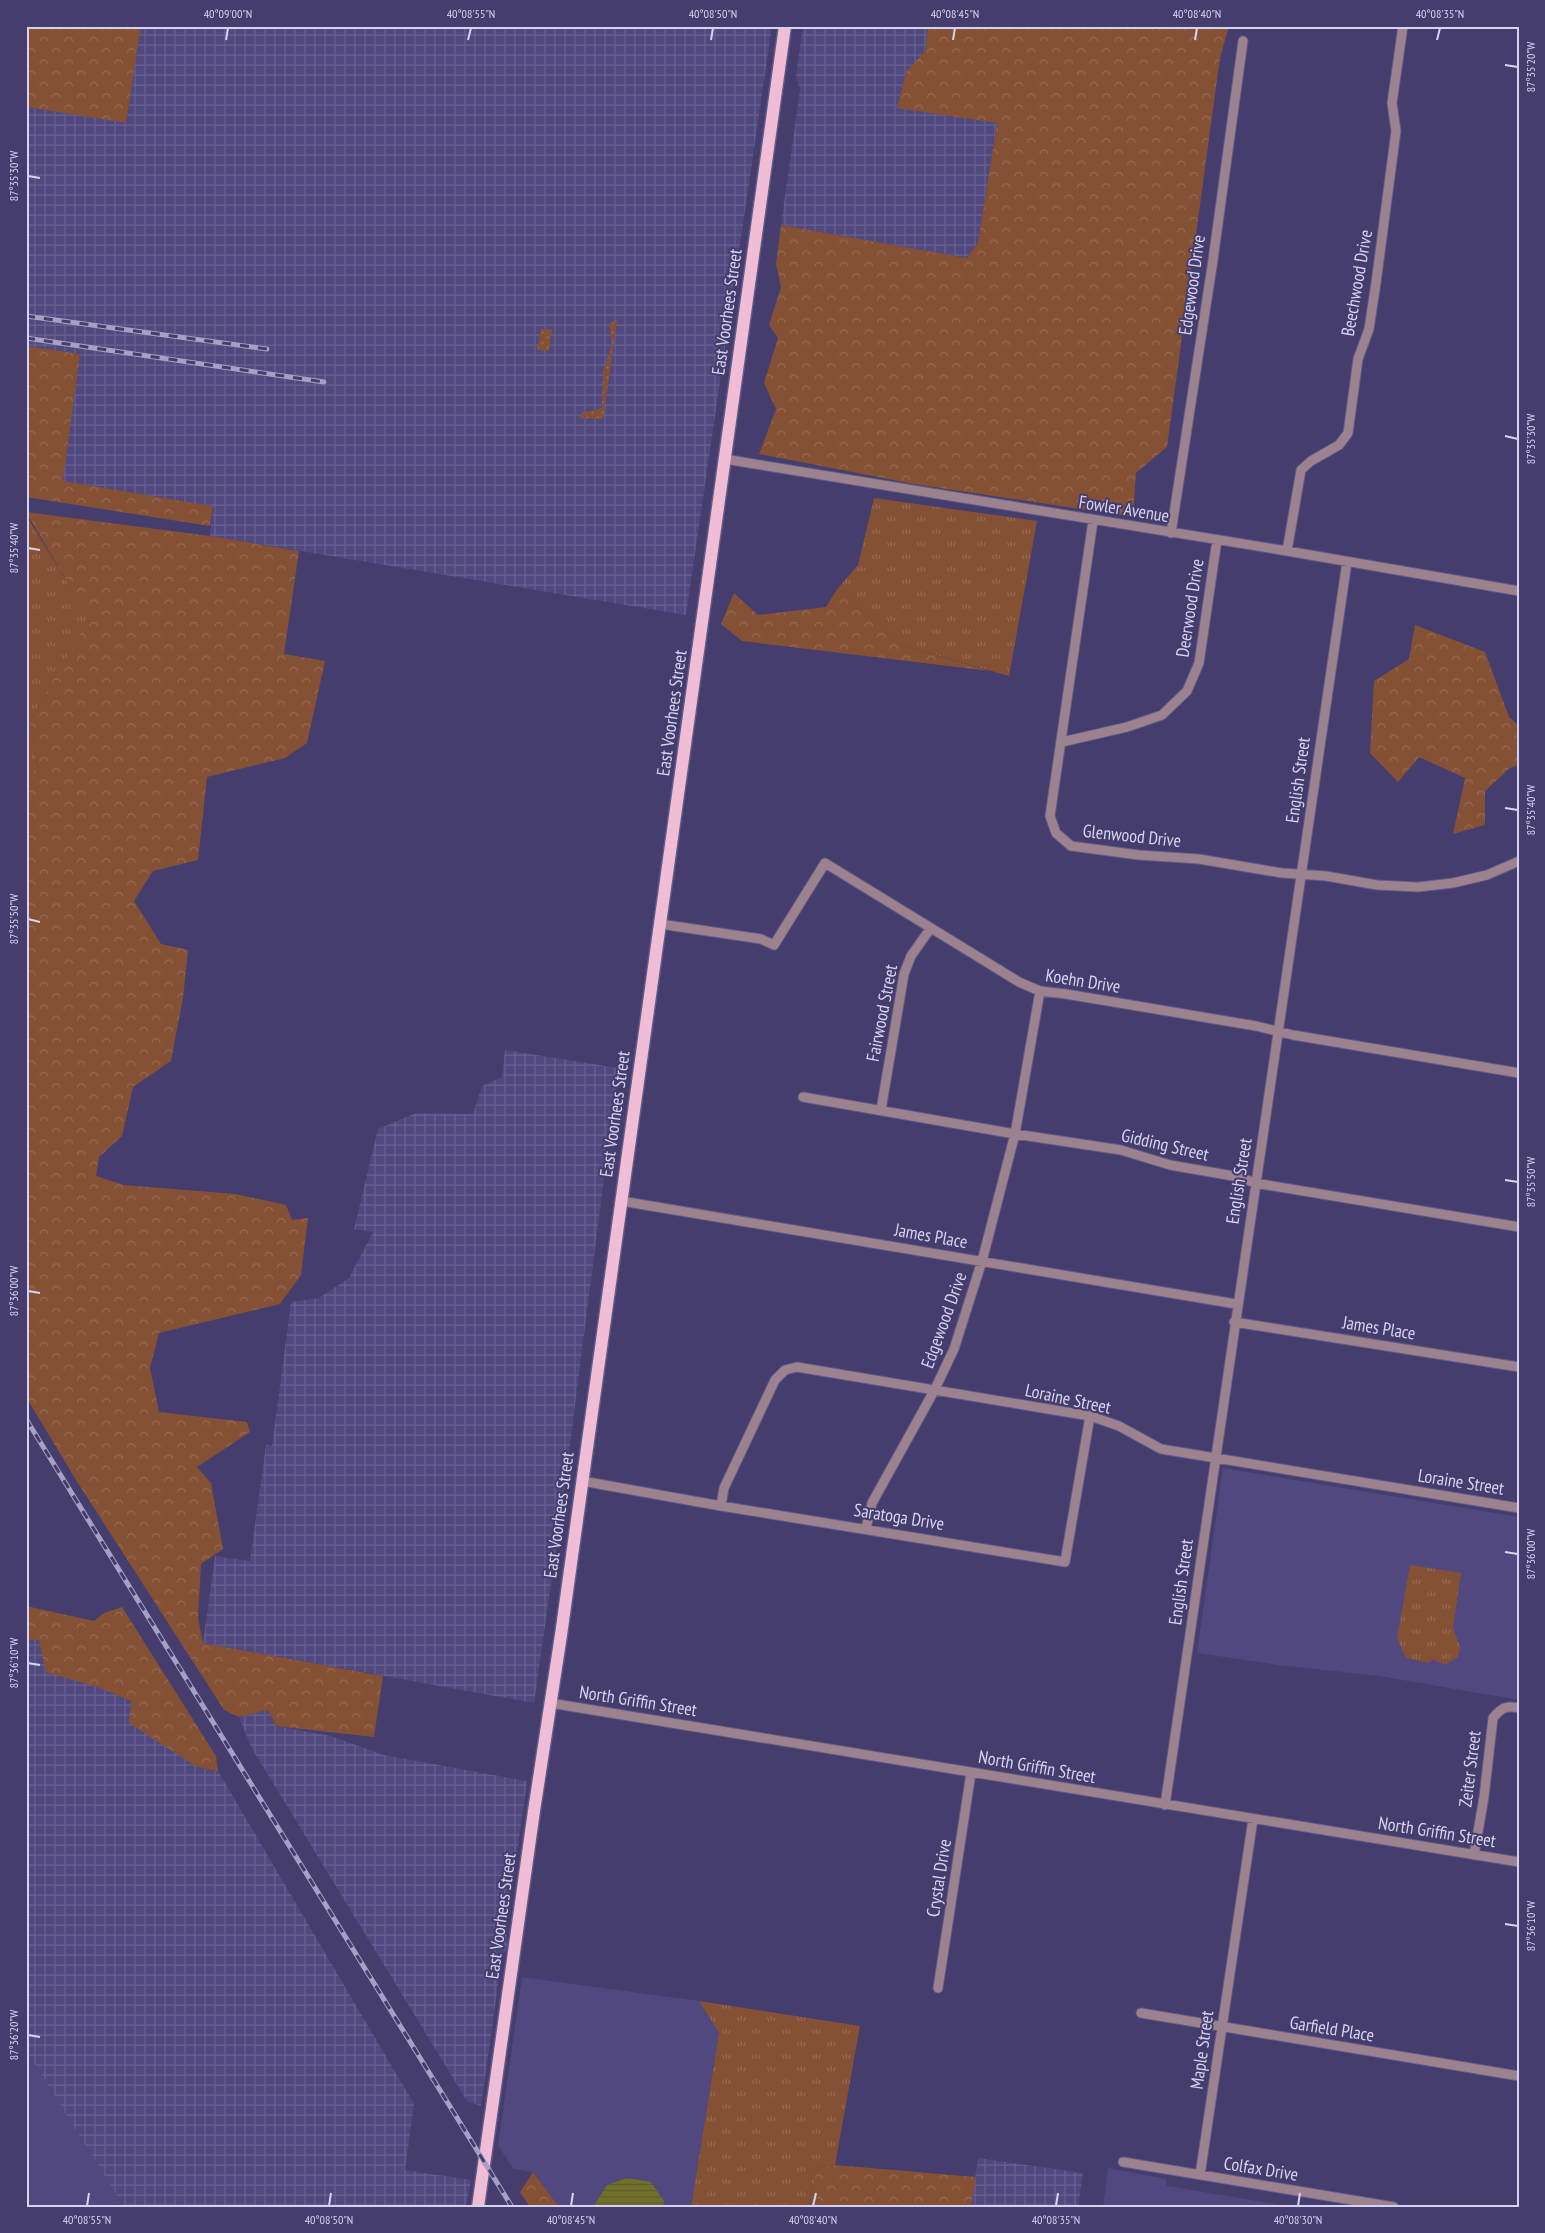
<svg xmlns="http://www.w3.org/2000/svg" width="1545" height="2233" font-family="'PT Sans Narrow',sans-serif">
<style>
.built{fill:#50487e}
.industrial{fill:url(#industrial-grid)}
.grass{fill:url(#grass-tufts)}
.forest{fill:url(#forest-crowns)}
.garden{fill:url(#garden-dots)}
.water{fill:url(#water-rules)}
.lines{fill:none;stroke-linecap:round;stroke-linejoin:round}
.minor-casing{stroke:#615b87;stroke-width:11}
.major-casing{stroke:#615b87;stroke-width:15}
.minor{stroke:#9c828e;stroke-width:9}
.major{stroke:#f1bdd6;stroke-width:12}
.rail-casing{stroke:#a5a1c4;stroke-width:5}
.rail{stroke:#443d6d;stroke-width:3;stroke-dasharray:9;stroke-linecap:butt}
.ticks{fill:none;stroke:#d6d4f1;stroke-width:2}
.labels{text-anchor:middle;stroke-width:4;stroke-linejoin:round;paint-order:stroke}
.street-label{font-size:18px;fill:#d6d4f1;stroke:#443d6d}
.neatline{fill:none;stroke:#d6d4f1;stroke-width:2}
.ticks-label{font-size:12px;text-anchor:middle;fill:#d6d4f1}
</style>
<defs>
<pattern id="industrial-grid" width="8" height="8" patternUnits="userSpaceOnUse" patternTransform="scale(1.25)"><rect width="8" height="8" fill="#50487e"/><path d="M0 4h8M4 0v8" fill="none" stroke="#686291"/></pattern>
<pattern id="grass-tufts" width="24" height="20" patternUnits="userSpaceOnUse" patternTransform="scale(1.25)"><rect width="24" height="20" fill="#855135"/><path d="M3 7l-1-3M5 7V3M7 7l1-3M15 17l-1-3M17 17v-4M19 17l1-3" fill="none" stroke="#966953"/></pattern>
<pattern id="forest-crowns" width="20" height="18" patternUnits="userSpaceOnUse" patternTransform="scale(1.25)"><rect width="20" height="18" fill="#855135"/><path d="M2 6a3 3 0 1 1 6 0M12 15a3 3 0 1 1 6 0" fill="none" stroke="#966953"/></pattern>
<pattern id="garden-dots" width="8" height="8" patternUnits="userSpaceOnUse" patternTransform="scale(1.25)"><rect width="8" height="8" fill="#855135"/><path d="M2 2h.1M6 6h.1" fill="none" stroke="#966953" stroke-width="1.8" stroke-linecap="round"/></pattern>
<pattern id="water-rules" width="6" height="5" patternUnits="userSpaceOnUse" patternTransform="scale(1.25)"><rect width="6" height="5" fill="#717027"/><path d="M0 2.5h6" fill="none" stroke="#5b5a36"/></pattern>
</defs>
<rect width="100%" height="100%" fill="#443d6d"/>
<!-- built -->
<path class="built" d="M1223,1468L1519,1517V1700L1379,1676L1278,1665L1197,1653Z
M522,1977L699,2001L719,2033L691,2207H559L533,2172L514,2169L498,2146Z
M26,2050L124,2207H26Z
M1108,2168L1166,2179L1167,2186L1293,2207H1103Z"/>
<!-- industrial -->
<path class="industrial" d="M141,26H772L686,615L210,536L213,506L62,481L80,354L26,346V110L27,107L126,122Z
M803,26H928L925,51L906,72L897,107L997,123L978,242L967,258L781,225L800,90L796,75Z
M505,1050L618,1068L564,1492L534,1703L203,1643L215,1556L250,1561L266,1445L272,1446L291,1302L319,1298L349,1278L373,1232L354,1229L378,1129L416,1113L473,1114L482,1086L502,1077Z
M26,1640H39L100,1688L131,1701L197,1767L218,1771L414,2104L405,2170L471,2180L466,2207H124L26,2050Z
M268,1710L276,1726L331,1736L384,1755L527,1781L506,1932L508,1945L502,1957L481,2106L467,2101L251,1747L239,1717Z
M978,2158L1083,2173L1078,2207H971Z"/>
<!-- grass -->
<path class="grass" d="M874,498L1037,521L1009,676L898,644L838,588L858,565Z
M26,515L90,619L30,720L38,769L26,772Z
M1410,1565L1461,1573L1453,1628L1460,1647L1458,1657L1445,1665L1433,1659L1429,1663L1406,1658L1397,1638Z
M699,2001L860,2026L835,2165L817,2168L809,2207H691L719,2033Z"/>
<!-- forest -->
<path class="forest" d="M26,26H141L126,123L27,107L26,110Z
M928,26H1229L1220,58L1167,447L1136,473L1133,517L914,484L759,454L776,409L764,383L778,338L769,325L781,287L776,264L781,225L967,258L978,242L997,123L897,108L906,72L925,51Z
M26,346L80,354L63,481L213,506L210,526L26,497Z
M26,512L210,536L299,551L284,654L325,661L307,743L285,758L207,777L198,860L153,871L134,901L161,944L188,950L183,998L171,1061L133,1087L122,1136L99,1157L96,1176L124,1185L235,1194L286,1205L292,1220L308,1218L301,1275L280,1304L159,1333L150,1368L159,1412L247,1422L250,1432L197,1467L211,1483L223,1549L201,1564L198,1618L203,1643L383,1676L374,1737L276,1726L268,1710L239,1717L224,1710L76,1480L26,1397V772L38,769L30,720L89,619Z
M838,588L898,644L990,671L742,641L721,624L734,593L758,615L826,607Z
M1415,625L1485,652L1509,717L1519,726V765L1510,768L1485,791V825L1453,834L1465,778L1419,757L1398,782L1370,753L1374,681L1409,659Z
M26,1606L94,1621L104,1613L122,1607L216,1756L218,1771L197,1767L129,1723L131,1701L100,1688L46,1672L39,1640H26Z
M835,2165L976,2177L971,2207H809L817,2168Z
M533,2172L559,2207H530L520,2192Z"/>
<!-- garden -->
<path class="garden" d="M617,320L603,419L580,418L582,413L602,408L603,372L612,344L609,324Z
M541,329H552L549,351L537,350Z"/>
<!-- water -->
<path class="water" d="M627,2178L651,2182L664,2201L663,2207H593L607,2185Z"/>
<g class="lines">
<!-- minor casing -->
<g class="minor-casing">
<path id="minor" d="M724,459L1287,551L1519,591
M1093,521L1050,816L1056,833L1071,846L1139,855L1199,859L1282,873L1326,876L1377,885L1418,887L1453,883L1487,875L1519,861
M1171,533L1213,260L1243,41
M1287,551L1301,470L1311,461L1339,445L1348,433L1358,359L1369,329L1376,283L1396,131L1392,103L1403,26
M1062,742L1127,727L1162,715L1187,691L1199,663L1217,540
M660,924L761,939L774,945L825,863L1019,982L1040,991L1066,994L1256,1026L1293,1035L1519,1073
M803,1097L1015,1134L1121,1150L1170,1165L1239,1177L1255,1183L1519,1227
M881,1110L904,974L911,956L930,929
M621,1201L1236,1304
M1234,1322L1519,1367
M582,1481L721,1506L1065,1562L1090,1416
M721,1506L724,1488L775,1380L785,1370L797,1367L1090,1416L1119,1426L1161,1449L1519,1508
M866,1528L872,1503L934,1391L954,1349L982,1261L1015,1134L1040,991
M550,1703L1519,1862
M1165,1805L1347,562
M1474,1855L1484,1797L1493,1718C1501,1708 1506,1705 1519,1708
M938,1988L971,1773
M1141,2013L1519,2076
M1123,2162L1394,2207
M1200,2175L1253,1819"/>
</g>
<!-- major casing -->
<g class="major-casing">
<path id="major" d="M478,2207L534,1811L561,1635L785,26"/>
</g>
<!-- minor -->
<use href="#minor" class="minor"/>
<!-- major -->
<use href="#major" class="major"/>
<!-- rail casing -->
<g class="rail-casing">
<path id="rail" d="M26,316L267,349
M26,338L324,382
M26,1419L512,2207"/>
</g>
<!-- rail -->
<use href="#rail" class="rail"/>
</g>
<!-- ticks -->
<path class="ticks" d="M226,40L228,28M468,40L471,28M711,40L713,28M953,40L955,28M1195,40L1197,28M1437,40L1440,28M1505,65L1518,67M28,176L40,178M1505,436L1518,439M28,548L40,550M1505,808L1518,810M28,919L40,922M1505,1180L1518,1182M28,1291L40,1293M1505,1552L1518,1554M28,1663L40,1665M1505,1924L1518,1926M28,2035L40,2037M87,2206L89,2193M329,2206L331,2193M571,2206L573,2193M813,2206L816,2193M1056,2206L1058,2193M1298,2206L1300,2193"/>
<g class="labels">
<!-- street labels -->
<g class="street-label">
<text transform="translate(1357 283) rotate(-80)" y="6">Beechwood Drive</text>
<text transform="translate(1192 285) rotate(-82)" y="6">Edgewood Drive</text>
<text transform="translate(727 312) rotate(-82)" y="6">East Voorhees Street</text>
<text transform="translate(1124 509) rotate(9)" y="6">Fowler Avenue</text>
<text transform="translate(1190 608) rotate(-81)" y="6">Deerwood Drive</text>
<text transform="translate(672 713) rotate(-82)" y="6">East Voorhees Street</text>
<text transform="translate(1298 780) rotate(-82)" y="6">English Street</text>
<text transform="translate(1132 836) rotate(6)" y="6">Glenwood Drive</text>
<text transform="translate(1083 981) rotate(9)" y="6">Koehn Drive</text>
<text transform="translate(882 1013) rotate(-79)" y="6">Fairwood Street</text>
<text transform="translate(615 1114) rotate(-82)" y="6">East Voorhees Street</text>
<text transform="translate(1165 1145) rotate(13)" y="6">Gidding Street</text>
<text transform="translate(1239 1181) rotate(-81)" y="6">English Street</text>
<text transform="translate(931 1236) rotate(10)" y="6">James Place</text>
<text transform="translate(944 1320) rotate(-70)" y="6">Edgewood Drive</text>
<text transform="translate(1379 1328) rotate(9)" y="6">James Place</text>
<text transform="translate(1068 1399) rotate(12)" y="6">Loraine Street</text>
<text transform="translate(1461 1482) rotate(9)" y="6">Loraine Street</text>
<text transform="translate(559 1515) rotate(-82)" y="6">East Voorhees Street</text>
<text transform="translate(899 1517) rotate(9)" y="6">Saratoga Drive</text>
<text transform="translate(1181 1582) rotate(-82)" y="6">English Street</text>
<text transform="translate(638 1701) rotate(9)" y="6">North Griffin Street</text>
<text transform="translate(1037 1767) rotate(10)" y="6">North Griffin Street</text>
<text transform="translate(1470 1769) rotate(-83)" y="6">Zeiter Street</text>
<text transform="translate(1437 1832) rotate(9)" y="6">North Griffin Street</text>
<text transform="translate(939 1878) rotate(-81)" y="6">Crystal Drive</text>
<text transform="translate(501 1916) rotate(-82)" y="6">East Voorhees Street</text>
<text transform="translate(1332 2029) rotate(9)" y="6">Garfield Place</text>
<text transform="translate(1202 2050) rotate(-82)" y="6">Maple Street</text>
<text transform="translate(1261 2169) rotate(9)" y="6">Colfax Drive</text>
</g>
</g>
<!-- border -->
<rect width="1545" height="2233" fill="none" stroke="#443d6d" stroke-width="55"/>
<rect x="28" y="28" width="1490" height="2178" class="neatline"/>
<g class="ticks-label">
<text x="228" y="18">40°09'00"N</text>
<text x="471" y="18">40°08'55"N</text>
<text x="713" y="18">40°08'50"N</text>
<text x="955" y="18">40°08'45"N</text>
<text x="1197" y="18">40°08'40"N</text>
<text x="1440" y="18">40°08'35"N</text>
<text transform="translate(1531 67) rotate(-90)" y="4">87°35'20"W</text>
<text transform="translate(14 176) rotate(-90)" y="4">87°35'30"W</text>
<text transform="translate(1531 439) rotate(-90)" y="4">87°35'30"W</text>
<text transform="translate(14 548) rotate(-90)" y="4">87°35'40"W</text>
<text transform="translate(1531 810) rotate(-90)" y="4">87°35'40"W</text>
<text transform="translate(14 919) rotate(-90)" y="4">87°35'50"W</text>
<text transform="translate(1531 1182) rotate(-90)" y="4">87°35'50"W</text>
<text transform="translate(14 1291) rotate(-90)" y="4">87°36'00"W</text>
<text transform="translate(1531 1554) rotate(-90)" y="4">87°36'00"W</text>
<text transform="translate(14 1663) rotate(-90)" y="4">87°36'10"W</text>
<text transform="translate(1531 1926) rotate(-90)" y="4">87°36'10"W</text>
<text transform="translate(14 2035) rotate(-90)" y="4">87°36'20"W</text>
<text x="87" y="2224">40°08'55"N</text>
<text x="329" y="2224">40°08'50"N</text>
<text x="571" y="2224">40°08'45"N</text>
<text x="813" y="2224">40°08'40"N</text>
<text x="1056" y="2224">40°08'35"N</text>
<text x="1298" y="2224">40°08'30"N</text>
</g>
</svg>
